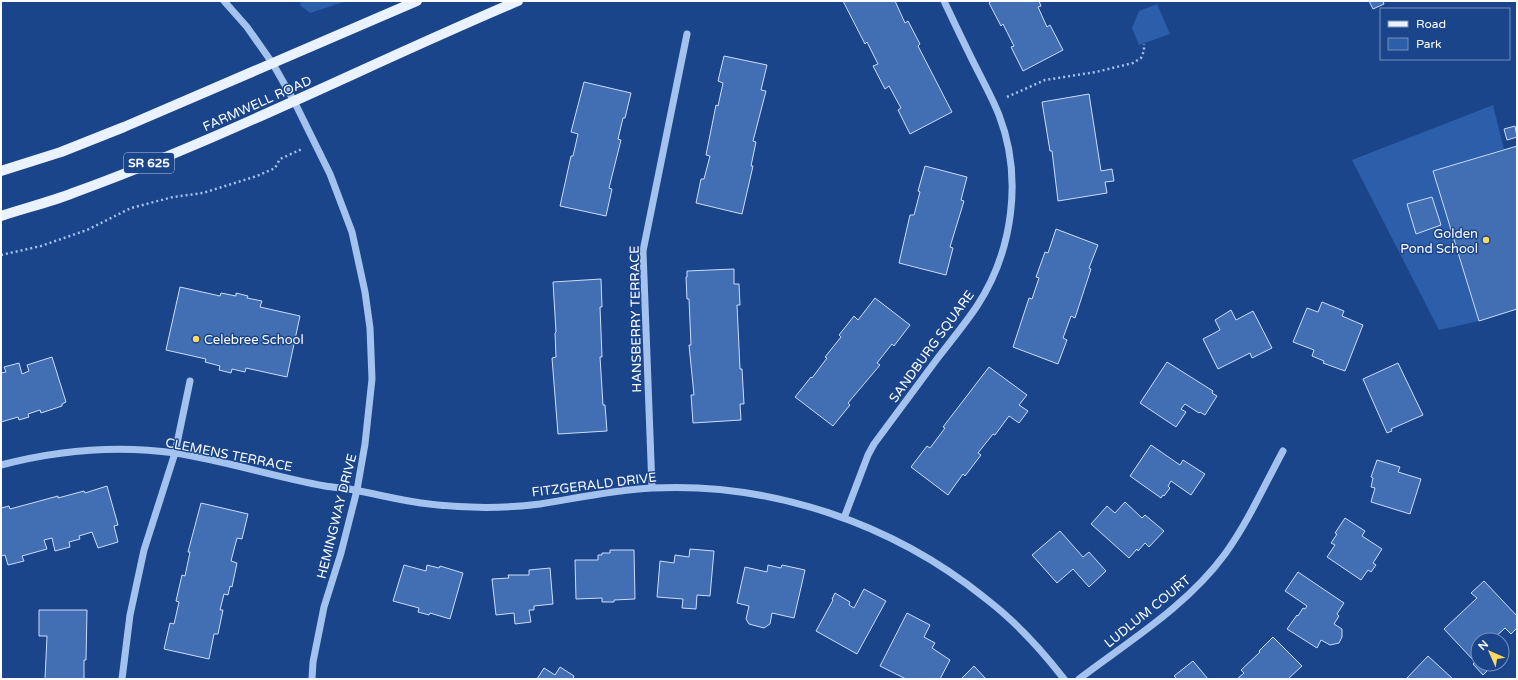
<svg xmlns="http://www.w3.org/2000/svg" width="1518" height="680" font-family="'Varela Round',sans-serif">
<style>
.green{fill:#2c5ea9}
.building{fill:#426fb4;stroke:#caddfa}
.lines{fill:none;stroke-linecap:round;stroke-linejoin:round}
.path{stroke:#a4c2ee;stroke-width:2.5;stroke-dasharray:2 3;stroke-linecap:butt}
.minor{stroke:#a4c2ee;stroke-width:7}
.major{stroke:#ebf2ff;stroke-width:10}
.poi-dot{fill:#ffd961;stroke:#1a458b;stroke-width:1.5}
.labels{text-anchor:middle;stroke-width:3;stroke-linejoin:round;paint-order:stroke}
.shield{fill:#1a458b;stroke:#bac7dc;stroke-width:1}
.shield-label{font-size:12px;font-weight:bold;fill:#fff}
.street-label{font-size:13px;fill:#fff;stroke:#1a458b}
.poi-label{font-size:13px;fill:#fff;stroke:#1a458b;text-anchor:end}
</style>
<rect width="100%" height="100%" fill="#1a458b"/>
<!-- green -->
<path class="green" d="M301,1H347L310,13L300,5Z
M1157,4L1170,34L1139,45L1132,28L1139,11Z
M1493,105L1504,149L1433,171L1479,321L1439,330L1352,160Z"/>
<!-- building -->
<path class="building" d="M843,1H895L905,23L908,21L920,44L918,46L952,112L910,134L898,110L901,108L889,86L885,89L873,66L878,64L867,42L865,44Z
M992,1H1039L1041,6L1038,7L1047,27L1050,25L1063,50L1023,71L1011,47L1014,46L1003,24L1001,26L989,3Z
M1369,1H1383L1384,4L1373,9Z
M724,56L767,65L761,90L766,91L753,141L756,142L751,166H753L742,214L696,203L701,179H704L710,156L706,155L716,105L718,106L723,83L718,81Z
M584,82L631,93L625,118H623L618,139L621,140L609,188L612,189L606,216L560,206L571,156H573L578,134L571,132Z
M1089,94L1101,171L1112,169L1114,181L1105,182L1107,193L1058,201L1052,151H1050L1042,102Z
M1515,126L1517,137L1507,140L1504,129Z
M1517,146V309L1479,321L1433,171Z
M925,166L967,177L961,200L964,201L950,247L953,248L946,275L899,263L910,215H914L920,192L918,191Z
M1432,197L1441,225L1416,234L1407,204Z
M1056,229L1098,245L1089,268L1091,269L1075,318L1071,316L1063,338L1067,340L1058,364L1013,347L1029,298L1032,299L1039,278L1036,277L1045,252L1048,253Z
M734,269V284H739L740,305H737L740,369H742L744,404H740L741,420L693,423L691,395H694L689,345H691L689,299H687L686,277H687V271Z
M601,279L602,307H600L602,357H600L603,405H605L607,431L558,434L552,358L556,357L555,333L556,332L553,282Z
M180,287L220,296L221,293L236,296V293L248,296L247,298L262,301L260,307L300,316L287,377L246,368L245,372L232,369L231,373L219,370L220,366L205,362L206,359L166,350Z
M875,298L910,325L894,346L892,344L877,363L880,365L848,403L850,405L833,426L795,397L811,377L812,378L827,358L825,357L841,337L839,335L854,316L858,320Z
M1322,302L1344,311L1342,316L1363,325L1345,371L1323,363L1324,361L1312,356L1314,350L1293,342L1307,308L1318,312Z
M1231,310L1236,320L1253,311L1272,348L1252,358L1250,353L1218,369L1203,339L1220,330L1215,320Z
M52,357L66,402L62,404V406L41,413L40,410L28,414L29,417L19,420L18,417L1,422V373L6,372L4,367L19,363L22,374L29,371L27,365Z
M1167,362L1213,391L1212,393L1217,396L1205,415L1200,412L1199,413L1185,404L1181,409L1186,412L1176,427L1140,403Z
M1398,363L1423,415L1391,429L1392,431L1387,433L1363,379Z
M989,367L1027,395L1019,405L1028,411L1019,423L1009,416L995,435L993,434L978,453L981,455L965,476L963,474L948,495L911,467L927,446L930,448L945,428L943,427Z
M1151,445L1180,465L1183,460L1205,474L1191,495L1171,481L1168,486L1170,488L1164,496L1163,495L1161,498L1130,476Z
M1377,460L1400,467L1398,472L1421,479L1410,514L1371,502L1375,488L1371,487L1373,478L1371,477Z
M107,486L118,525L114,526L118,542L98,548L92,532L79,536L80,539L69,542L70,547L55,551L52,538L44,540L47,549L22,556L24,561L8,565L5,555L1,556V508L9,506L10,509L58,496V498L84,491L85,493Z
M1125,502L1142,518L1145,515L1164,531L1149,547L1145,543L1138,551L1137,549L1129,558L1091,524L1107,506L1115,513Z
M201,503L248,514L242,539L237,538L231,561L237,563L232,587L230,586L228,595L224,594L220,610H223L218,634H214L209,659L164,649L170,623L174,624L179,602L176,601L182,575L185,576L190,552H188Z
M1345,518L1365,531L1362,536L1382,549L1373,563L1376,565L1371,572L1368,570L1361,580L1327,557L1335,545L1331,543L1337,534L1335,533Z
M1060,531L1083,557L1089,552L1106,571L1089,587L1073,569L1057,583L1032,555Z
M690,549L714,551L710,596L697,595L696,609L682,608L683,599L657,597L660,561L674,563L675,555L689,557Z
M610,550H634L635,599L614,600V602H602V598L576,599L575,560H598V555H602V553H610Z
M404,565L426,571L427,565L439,568L440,566L463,573L450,619L430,613L429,615L418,612L419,608L393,601Z
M768,565L781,568L782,565L805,570L794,618L772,613L770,624L764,628L749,624L746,619L749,606L737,603L745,567L767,572Z
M550,568L553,604L534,606V610H529L531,622L515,624L514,613L496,615L492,579L509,578L508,575H529V570Z
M1298,572L1344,603L1337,614L1339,616L1334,624L1342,629V637L1339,643L1330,645L1321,640L1317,648L1287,629L1297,615L1298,616L1303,608L1305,609L1307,606L1285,591Z
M1484,581L1517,616V628L1511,634L1505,628L1492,640H1478V664H1494L1483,675L1473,664L1475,662L1444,629L1477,598L1471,593Z
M864,589L886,601L857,654L816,631L833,600L832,599L835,593L850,602L849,605L854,608Z
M39,610H87L86,660H84V679H45L47,636H39Z
M907,613L930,625L924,637L935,643L932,648L950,660L940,679H906L880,666Z
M1273,637L1302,666L1288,679H1237L1244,673L1241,670L1260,652L1259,651Z
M1428,656L1453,679H1406Z
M1193,661L1208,679H1174L1176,678L1174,676Z
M974,666L986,679H961Z
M560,667L574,676L573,679H537L544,668L555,675Z"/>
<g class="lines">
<!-- path -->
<path class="path" d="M1007,97L1045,80L1096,72L1133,63L1141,58L1144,51V44
M1,255L41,246L87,230L131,208L173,197L203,193L257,176L275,168L280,159L302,149"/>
<!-- minor -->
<path class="minor" d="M224,1L247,27L273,64L294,101L330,174L352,232L365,292L370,328L372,379L365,444L357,490L341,553L324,607L313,662L312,679
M1,465C58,450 117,445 176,453C226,461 275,477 325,486C337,488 348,488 359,491C380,495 400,500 421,503C459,508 501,509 540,504C577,498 614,490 652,488C771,482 892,523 985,598C1015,621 1041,649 1064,679
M652,488L643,251L687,34
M844,518L868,455L874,444C895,416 916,387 937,359C950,342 965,324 977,306C1013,251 1023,177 999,115C994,102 987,89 981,77C968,52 956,26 944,1
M122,679L130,615L144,550L175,453L190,381
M1079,679C1129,641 1187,606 1225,554C1248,522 1264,486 1283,451"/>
<!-- major -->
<path class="major" d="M1,171L61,152L124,127L417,1
M1,216C25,208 50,202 73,193C225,138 369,64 518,1"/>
</g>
<!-- markers -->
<g class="poi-dot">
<circle cx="1486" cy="240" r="4"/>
<circle cx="196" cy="339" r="4"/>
</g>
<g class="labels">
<!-- shield labels -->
<rect class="shield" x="124" y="153" width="50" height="20" rx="3"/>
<g class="shield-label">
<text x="149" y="167">SR 625</text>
</g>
<!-- street labels -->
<g class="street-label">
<text transform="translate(257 103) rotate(-24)" y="5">FARMWELL ROAD</text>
<text transform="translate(635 319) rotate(-91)" y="5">HANSBERRY TERRACE</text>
<text transform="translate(931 346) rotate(-54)" y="5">SANDBURG SQUARE</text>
<text transform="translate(229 454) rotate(11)" y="5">CLEMENS TERRACE</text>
<text transform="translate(594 484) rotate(-7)" y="5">FITZGERALD DRIVE</text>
<text transform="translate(336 516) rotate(-76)" y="5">HEMINGWAY DRIVE</text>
<text transform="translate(1147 611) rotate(-39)" y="5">LUDLUM COURT</text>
</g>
<!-- poi labels -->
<g class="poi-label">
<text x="1478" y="238">Golden<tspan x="1478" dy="15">Pond School</tspan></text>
<text x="204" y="344" text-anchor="start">Celebree School</text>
</g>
</g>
<!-- border -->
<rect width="1518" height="680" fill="none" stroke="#ffffff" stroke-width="4"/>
<!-- legend -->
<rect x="1380" y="8" width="130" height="52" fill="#1a458b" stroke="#768fb9"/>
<rect x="1388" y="21" width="20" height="6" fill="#ebf2ff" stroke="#768fb9"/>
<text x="1416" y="28" font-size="12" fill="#ffffff">Road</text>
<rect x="1388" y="38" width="20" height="12" fill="#2c5ea9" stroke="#768fb9"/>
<text x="1416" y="48" font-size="12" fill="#ffffff">Park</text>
<!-- north arrow -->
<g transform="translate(1490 652) rotate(315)"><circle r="19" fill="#1a458b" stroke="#768fb9"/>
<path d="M0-3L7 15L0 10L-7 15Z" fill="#ffd961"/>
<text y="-6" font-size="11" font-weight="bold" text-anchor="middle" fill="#ffffff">N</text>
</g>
</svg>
